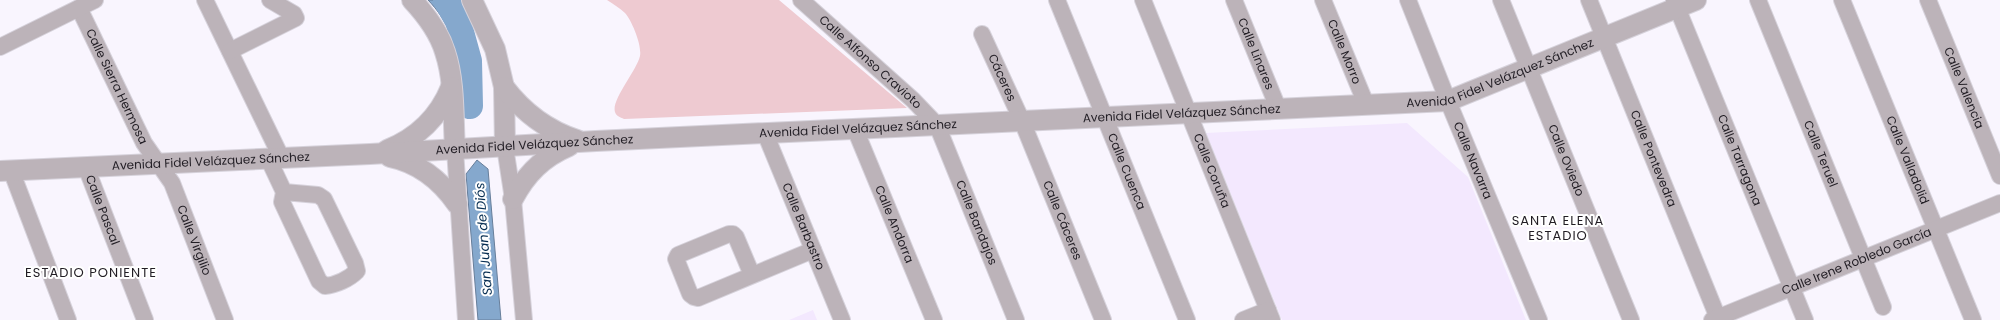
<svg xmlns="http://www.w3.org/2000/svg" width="2000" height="320" font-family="Poppins,sans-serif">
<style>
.built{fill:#f3e8fe}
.green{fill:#eecad1}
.water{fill:#85a8cd;stroke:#677e9a}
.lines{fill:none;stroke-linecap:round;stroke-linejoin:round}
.river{stroke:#85a8cd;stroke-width:26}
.minor-casing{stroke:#d6d2db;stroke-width:18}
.tertiary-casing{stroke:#d6d2db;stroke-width:22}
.minor{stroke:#bcb3b9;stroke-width:16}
.tertiary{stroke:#bcb3b9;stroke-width:20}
.labels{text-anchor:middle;stroke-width:4;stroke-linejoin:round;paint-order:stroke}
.street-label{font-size:12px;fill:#211d24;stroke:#fff}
.neighbourhood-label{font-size:13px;letter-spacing:1px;fill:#211d24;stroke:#fff}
.water-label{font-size:13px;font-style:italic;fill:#082f53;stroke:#fff}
</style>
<rect width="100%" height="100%" fill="#f9f5fe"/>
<!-- built -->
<path class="built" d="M1407,123L1468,177L1526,320H1282L1206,133Z
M813,310L817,320H789Z"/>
<!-- green -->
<path class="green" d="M607,0H779L907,108L624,119C620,117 616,116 615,112C611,100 637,70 640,56C642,45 632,21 625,13C620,8 613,4 607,0Z"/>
<!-- water -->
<path class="water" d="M428,0H455L460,8L473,41L477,90L469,103C458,86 461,83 458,65C453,37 447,20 428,0Z
M477,160L488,169L501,320H478L466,174Z"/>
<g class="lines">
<!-- river -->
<path class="river" d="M446,0L458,21L469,61L470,106"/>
<!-- minor casing -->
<g class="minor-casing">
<g id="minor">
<path d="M205,0L281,157"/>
<path id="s1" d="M801,0L913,100L937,125L1016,320"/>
<path id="s2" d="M1057,0L1187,320"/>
<path id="s3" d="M1143,0L1272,320"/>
<path id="s4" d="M1234,0L1278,108"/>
<path id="s5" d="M1323,0L1366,104"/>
<path id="s6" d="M1408,0L1448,101L1539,320"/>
<path id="s7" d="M1501,0L1631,320"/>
<path id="s8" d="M1589,0L1718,318"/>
<path id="s9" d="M1674,0L1805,320"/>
<path id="s10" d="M1758,0L1883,307"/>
<path id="s11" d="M1842,0L1973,320"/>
<path id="s12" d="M1928,0L2000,176"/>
<path id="s13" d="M79,8L144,143L172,183L225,320"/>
<path id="s14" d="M982,34L1022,121L1103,320"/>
<path d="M0,47L95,0"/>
<path d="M230,51L296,18L294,14L270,0"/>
<path id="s15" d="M855,129L934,320"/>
<path id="s16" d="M765,133L842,320"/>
<path d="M505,147L513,199L524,320"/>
<path d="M455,149L466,320"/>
<path d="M268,158L284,192L282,202L319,281L325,286C336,285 349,279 357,271L355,263L324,199L318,195L284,192"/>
<path id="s17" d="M86,167L145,320"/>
<path d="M11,170L68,320"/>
<path d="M752,275L736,237L733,234H729L678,255L676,259L690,294L694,297L698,298L813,250"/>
<path d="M1243,320L1268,310"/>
<path id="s18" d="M1712,320L2000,203"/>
</g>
</g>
<!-- tertiary casing -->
<g class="tertiary-casing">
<g id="tertiary">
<path d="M412,0C426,15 439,32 445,52C455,82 453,118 455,149"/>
<path d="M472,0L495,49L504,87L505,147"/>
<path d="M504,87C523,112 546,130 577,140"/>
<path d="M387,150C417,138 439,117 451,87"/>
<path d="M390,157C419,163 441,181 457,204"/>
<path id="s19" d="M0,171L370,154L596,141L1448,101L1696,0"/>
<path d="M513,199C526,174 543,157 569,146"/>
</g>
</g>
<!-- minor -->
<use href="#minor" class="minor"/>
<!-- tertiary -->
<use href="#tertiary" class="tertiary"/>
</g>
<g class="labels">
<!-- street labels -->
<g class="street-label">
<text dy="4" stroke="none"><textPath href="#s5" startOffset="56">Calle Morro</textPath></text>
<text dy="4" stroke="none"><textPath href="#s4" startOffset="58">Calle Linares</textPath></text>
<text dy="4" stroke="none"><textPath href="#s1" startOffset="93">Calle Alfonso Cravioto</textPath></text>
<text dy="4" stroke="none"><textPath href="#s19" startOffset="1507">Avenida Fidel Velázquez Sánchez</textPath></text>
<text dy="4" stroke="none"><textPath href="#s14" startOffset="48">Cáceres</textPath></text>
<text dy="4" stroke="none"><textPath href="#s13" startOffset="87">Calle Sierra Hermosa</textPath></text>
<text dy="4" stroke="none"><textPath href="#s12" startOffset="95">Calle Valencia</textPath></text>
<text dy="4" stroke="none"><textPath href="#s19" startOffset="1183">Avenida Fidel Velázquez Sánchez</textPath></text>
<text dy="4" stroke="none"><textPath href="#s19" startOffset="859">Avenida Fidel Velázquez Sánchez</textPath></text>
<text dy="4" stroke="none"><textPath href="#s19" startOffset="535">Avenida Fidel Velázquez Sánchez</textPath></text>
<text dy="4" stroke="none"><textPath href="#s10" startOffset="166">Calle Teruel</textPath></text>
<text dy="4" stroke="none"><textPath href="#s8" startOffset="171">Calle Pontevedra</textPath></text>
<text dy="4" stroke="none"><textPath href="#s6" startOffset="173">Calle Navarra</textPath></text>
<text dy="4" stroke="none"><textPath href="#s7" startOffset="173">Calle Oviedo</textPath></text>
<text dy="4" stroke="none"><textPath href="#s9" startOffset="173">Calle Tarragona</textPath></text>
<text dy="4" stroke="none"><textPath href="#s11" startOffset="173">Calle Valladolid</textPath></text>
<text dy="4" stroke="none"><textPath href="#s19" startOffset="211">Avenida Fidel Velázquez Sánchez</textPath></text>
<text dy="4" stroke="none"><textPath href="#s2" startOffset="185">Calle Cuenca</textPath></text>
<text dy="4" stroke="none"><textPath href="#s3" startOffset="184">Calle Coruña</textPath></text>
<text dy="4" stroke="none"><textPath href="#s17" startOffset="46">Calle Pascal</textPath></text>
<text dy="4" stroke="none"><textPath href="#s14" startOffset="203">Calle Cáceres</textPath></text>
<text dy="4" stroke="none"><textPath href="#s1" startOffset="290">Calle Bandajos</textPath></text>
<text dy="4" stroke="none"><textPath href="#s15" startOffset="103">Calle Andorra</textPath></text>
<text dy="4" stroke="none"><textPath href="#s16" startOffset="101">Calle Barbastro</textPath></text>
<text dy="4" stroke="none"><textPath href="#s13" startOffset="260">Calle Virgilio</textPath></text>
<text dy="4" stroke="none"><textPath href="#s18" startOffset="156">Calle Irene Robledo García</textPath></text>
</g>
<!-- neighbourhood labels -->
<g class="neighbourhood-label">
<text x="1558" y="225">SANTA ELENA<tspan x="1558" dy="15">ESTADIO</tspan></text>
<text x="91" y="277">ESTADIO PONIENTE</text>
</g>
<!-- water labels -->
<g class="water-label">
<text transform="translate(483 239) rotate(-94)" y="5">San Juan de Diós</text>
</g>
</g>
</svg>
